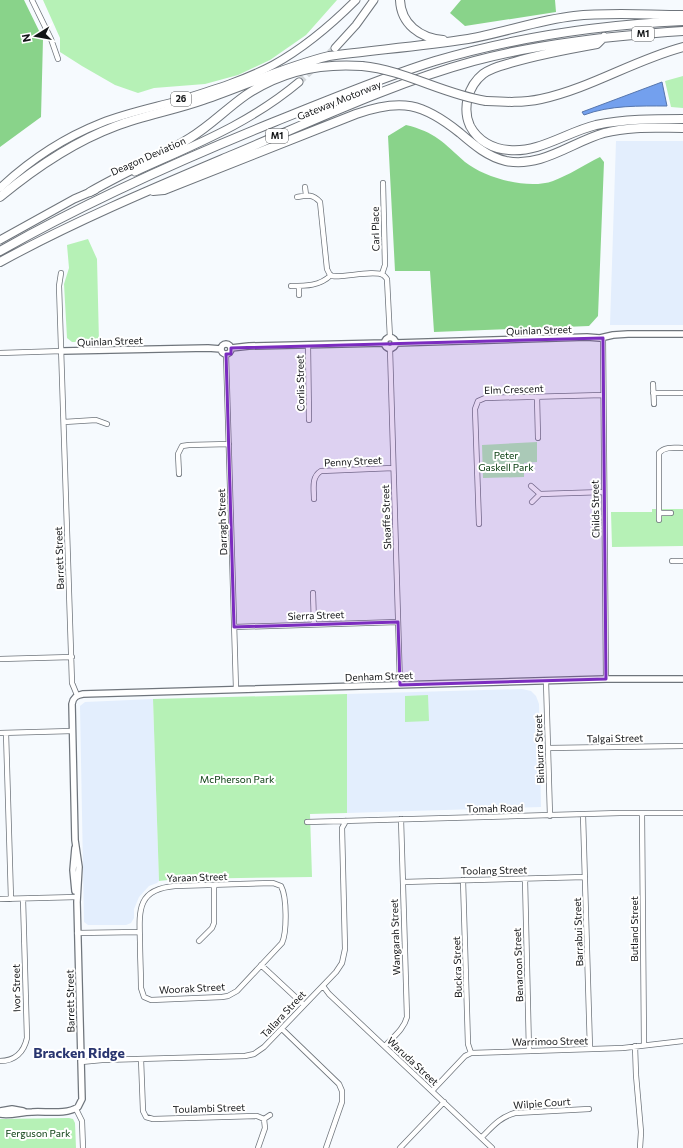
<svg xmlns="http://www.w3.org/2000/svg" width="683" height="1148" font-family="Commissioner,sans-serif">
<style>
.built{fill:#e3eefd}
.green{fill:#b6f1b6}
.forest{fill:#89d38a}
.water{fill:#73a0ee;stroke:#5676ad}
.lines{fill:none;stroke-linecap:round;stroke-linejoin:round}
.trunk-tunnel{stroke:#d4d8db;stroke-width:7;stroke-dasharray:7 3.5;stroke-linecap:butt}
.minor-casing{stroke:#6f757c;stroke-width:6}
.tertiary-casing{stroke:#6f757c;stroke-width:8}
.trunk-casing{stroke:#6f757c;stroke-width:9}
.motorway-casing{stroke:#6f757c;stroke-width:10}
.minor{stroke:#fff;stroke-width:4.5}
.tertiary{stroke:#fff;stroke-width:5.5}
.trunk{stroke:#fff;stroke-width:7}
.motorway{stroke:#fff;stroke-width:8}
.motorway-bridge-casing{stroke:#6f757c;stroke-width:10;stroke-linecap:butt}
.motorway-bridge{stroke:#fff;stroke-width:8}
.marked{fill:#7b2cbf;fill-opacity:0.2;stroke:#7b2cbf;stroke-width:3;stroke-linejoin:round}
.labels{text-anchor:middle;stroke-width:4;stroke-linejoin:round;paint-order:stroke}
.shield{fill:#fff;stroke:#595a5c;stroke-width:1}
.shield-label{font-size:9px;font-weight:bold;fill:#121416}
.street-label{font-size:10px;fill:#121416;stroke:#fff}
.park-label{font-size:10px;fill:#003708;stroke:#fff}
.district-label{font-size:14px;font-weight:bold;fill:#29356f;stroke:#fff}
</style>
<rect width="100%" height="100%" fill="#f6fafe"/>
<!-- built -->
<path class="built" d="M616,141H683V325H610Z
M522,689L531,691L536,696L539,704L541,807L347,813V694Z
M153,699L159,881L157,883L149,886L139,897L134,909V918L131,923L126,925H88L84,922L80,706L85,702Z"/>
<!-- green -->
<path class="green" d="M43,0H337L306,35L270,60L238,75L205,84L154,88L138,93L115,85L82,66L60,52V38Z
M683,76V108L671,107L665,81Z
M88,239L97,259L99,342H72L67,338L64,284L69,268L67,245Z
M537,442V462L524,463V477L483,478L482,445Z
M652,509H683V546L612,547L611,512H652Z
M347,694V813L310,814L312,877L177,879L159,881L153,699Z
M428,695L429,721L405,722V696Z
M69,1118L73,1119L75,1123L76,1148H0V1119Z"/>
<!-- forest -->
<path class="forest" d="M0,0H24L43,39L41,117L0,147Z
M461,0H555L556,12L465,26L450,13Z
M406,125C435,132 444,143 465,162C485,178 528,190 553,181C569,175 584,165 600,157L604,162L598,316L589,326L434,332L430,271H395L388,136Z"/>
<!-- water -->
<path class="water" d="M662,82L667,106C640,106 610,105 584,115L582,112Z"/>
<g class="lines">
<!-- trunk-tunnel -->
<path class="trunk-tunnel" d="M299,82L335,48"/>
<!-- minor casing -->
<g class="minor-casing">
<path id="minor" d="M32,0L51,39L58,59
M305,187L306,195
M297,197C307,195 313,194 320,202L327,269C328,271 329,273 330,275C336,280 373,269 383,275C385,276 386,278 387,279L390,338
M61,273L59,286L72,683L77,695
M382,274L385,265L383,183
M291,286C306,286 320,286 331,275
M299,286V295
M603,338L606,679
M308,345L309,420
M390,349L400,685
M0,353L62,351
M226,354L236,689
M653,384L654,404
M653,393H683
M537,397L538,438
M64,422L96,420L107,424
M179,474L178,454L182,446L189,445L229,444
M531,486L540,494L532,502
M540,494L604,492
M314,499C314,489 311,477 321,471L393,468
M659,513V453C665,446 675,448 683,448
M659,520V513H671
M479,524L475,409L478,401L485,398L603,395
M672,561H683
M313,593L314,624
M234,627L398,622
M0,659L72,657
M546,681L550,816
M0,733L72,731
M6,733L11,899
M548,748L683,746
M642,813L644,1045
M583,815L590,1049
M307,822L620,813H683
M525,879L529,1051
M463,880L468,1044L471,1053
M403,882L585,877
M273,883L281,886C287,897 287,932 282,943L237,991L228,996L222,997L151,1000L144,997L141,988C141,973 140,957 140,942C139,910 137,889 175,886Z
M0,899L77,897
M77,933L139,932
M199,941L212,928L214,923V885
M261,965L304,1005
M323,986L329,994L492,1148
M282,1029L339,1084L342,1091V1102L326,1148
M385,1046C393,1037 404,1029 407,1017L401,819
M635,1046L636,1075L641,1132L640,1148
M141,1059L143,1111L146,1117L153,1119L257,1116L264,1119
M0,1061C15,1061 24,1052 27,1038L23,899
M81,1062L102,1060L245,1056L254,1054L264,1047L336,972L342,963L345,949L342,828L346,821
M432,1091L465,1056L471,1053L623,1048L683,1041
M76,1109L82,1121L83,1148
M264,1119L270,1115
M482,1137C492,1127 500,1117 515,1113L589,1109
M258,1148L265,1128L264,1119
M400,1148L444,1102"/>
</g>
<!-- tertiary casing -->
<g class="tertiary-casing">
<path id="tertiary" d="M384.5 343a5.5 5.5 0 1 1 11 0a5.5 5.5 0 1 1-11 0Z
M395,343L587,337L600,338L613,335L628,334H683
M221 349a5 5 0 1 1 10 0a5 5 0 1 1-10 0Z
M231,348L249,346L385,343
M62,351L208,348L221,349
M75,848L73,870L75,891
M0,1111L12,1109L23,1111
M0,1114C11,1116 21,1112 32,1112C46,1111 66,1115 78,1107L82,1099L77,902L79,867L75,840L72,704C73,697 77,695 83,694L606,679H683"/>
</g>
<!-- trunk casing -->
<g class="trunk-casing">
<path id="trunk" d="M335,48L356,25L374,0
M135,172C194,145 249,124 299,82
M0,188C30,160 63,138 101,123C126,113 151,108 177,101C209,91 243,81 273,65C304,48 331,25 356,0
M0,240L74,199L95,190"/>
</g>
<!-- motorway casing -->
<g class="motorway-casing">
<path id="motorway" d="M400,0C401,24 420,38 443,40
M604,37L597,44C569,49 541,54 514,62C504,65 492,67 483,74C468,86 462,108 470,126C478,141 493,149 509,150C539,153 567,132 596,125C624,119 654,119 683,119
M486,101C505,102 523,103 541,99C591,88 634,60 683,47
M153,191L164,190L356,114C401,98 423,103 460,133C474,145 488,157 506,161C542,168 572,142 604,133C630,126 657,128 683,128
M90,192C123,173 158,158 190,138C210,126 226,109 246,95C280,72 321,63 362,66
M0,197C35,168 73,142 116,126C145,115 175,110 203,100C247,85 284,67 329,56C375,50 422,46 468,39C503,33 538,20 574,16C610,12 647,15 683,15
M0,251C88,201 180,160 274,122C327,101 380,78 435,61C516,37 599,25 683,21
M0,262C75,221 154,188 232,155C311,122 390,84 474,61C542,43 612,36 683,31"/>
</g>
<!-- minor -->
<use href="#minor" class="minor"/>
<!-- tertiary -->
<use href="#tertiary" class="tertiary"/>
<!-- trunk -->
<use href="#trunk" class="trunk"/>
<!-- motorway -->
<use href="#motorway" class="motorway"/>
<!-- motorway-bridge casing -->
<g class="motorway-bridge-casing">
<path id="motorway-bridge" d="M362,66C405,70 442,94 486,101"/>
</g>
<!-- motorway-bridge -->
<use href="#motorway-bridge" class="motorway-bridge"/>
</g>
<!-- marked area -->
<path class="marked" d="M603,338L606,679L400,685L398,622L234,627L226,354H231V348Z"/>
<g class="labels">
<!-- shield labels -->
<g class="shield">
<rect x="632" y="27" width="22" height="14" rx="3"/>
<rect x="171" y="92" width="20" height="14" rx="3"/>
<rect x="266" y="129" width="22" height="14" rx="3"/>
</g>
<g class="shield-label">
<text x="643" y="37">M1</text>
<text x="181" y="102">26</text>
<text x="277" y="139">M1</text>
</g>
<!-- street labels -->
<g class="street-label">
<text transform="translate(339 100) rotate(-22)" y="4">Gateway Motorway</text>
<text transform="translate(148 156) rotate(-24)" y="4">Deagon Deviation</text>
<text transform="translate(375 229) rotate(-91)" y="4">Carl Place</text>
<text transform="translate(539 330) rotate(-2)" y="4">Quinlan Street</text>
<text transform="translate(110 341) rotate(-2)" y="4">Quinlan Street</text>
<text transform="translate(300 383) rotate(-91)" y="4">Corlis Street</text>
<text transform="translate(514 389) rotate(-2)" y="4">Elm Crescent</text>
<text transform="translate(353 461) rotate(-3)" y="4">Penny Street</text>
<text transform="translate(595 509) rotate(-91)" y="4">Childs Street</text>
<text transform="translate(386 517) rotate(-92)" y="4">Sheaffe Street</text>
<text transform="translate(222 522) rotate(-92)" y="4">Darragh Street</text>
<text transform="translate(59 558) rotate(-92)" y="4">Barrett Street</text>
<text transform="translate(316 615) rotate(-2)" y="4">Sierra Street</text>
<text transform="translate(379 676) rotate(-2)" y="4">Denham Street</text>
<text transform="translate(615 738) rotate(-1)" y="4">Talgai Street</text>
<text transform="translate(539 749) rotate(-92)" y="4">Binburra Street</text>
<text transform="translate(495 808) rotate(-1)" y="4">Tomah Road</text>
<text transform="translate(494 870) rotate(-1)" y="4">Toolang Street</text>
<text transform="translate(197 877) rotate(-2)" y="4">Yaraan Street</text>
<text transform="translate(634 929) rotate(-90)" y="4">Butland Street</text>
<text transform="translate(578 932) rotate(-92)" y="4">Barrabui Street</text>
<text transform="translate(395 937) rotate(-92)" y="4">Wangarah Street</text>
<text transform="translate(518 965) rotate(-92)" y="4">Benaroon Street</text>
<text transform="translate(457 967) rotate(-92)" y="4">Buckra Street</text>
<text transform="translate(16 988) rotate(-91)" y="4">Ivor Street</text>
<text transform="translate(192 988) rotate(-3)" y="4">Woorak Street</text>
<text transform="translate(70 1001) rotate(-91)" y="4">Barrett Street</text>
<text transform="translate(283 1014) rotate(-47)" y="4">Tallara Street</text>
<text transform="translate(550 1041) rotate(-1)" y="4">Warrimoo Street</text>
<text transform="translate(413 1061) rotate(43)" y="4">Waruda Street</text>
<text transform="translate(542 1103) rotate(-4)" y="4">Wilpie Court</text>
<text transform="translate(209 1108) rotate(-2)" y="4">Toulambi Street</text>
</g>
<!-- park labels -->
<g class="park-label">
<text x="506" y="459">Peter<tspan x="506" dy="12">Gaskell Park</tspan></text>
<text x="237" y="783">McPherson Park</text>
<text x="38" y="1137">Ferguson Park</text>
</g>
<!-- district labels -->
<g class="district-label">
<text x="79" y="1058">Bracken Ridge</text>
</g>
</g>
<!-- north arrow -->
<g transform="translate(36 36) rotate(259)" stroke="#ffffff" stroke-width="3" paint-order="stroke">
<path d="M0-3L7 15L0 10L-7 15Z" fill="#121416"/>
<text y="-6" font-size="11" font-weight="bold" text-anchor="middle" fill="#121416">N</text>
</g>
</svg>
